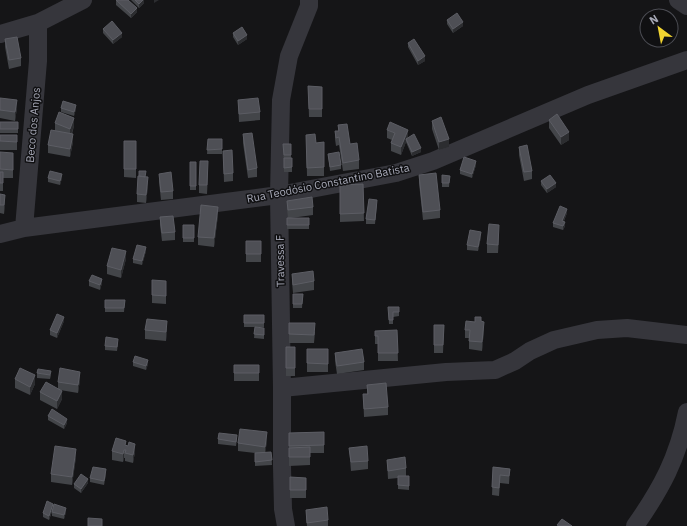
<svg xmlns="http://www.w3.org/2000/svg" width="687" height="526" font-family="'IBM Plex Sans',sans-serif">
<style>
.lines{fill:none;stroke-linecap:round;stroke-linejoin:round}
.minor{stroke:#36363c;stroke-width:18}
.wall{fill:#434549}
.shaded-wall{fill:#2c2d30}
.building{fill:#4e4f55;stroke:#5c5d64}
.labels{text-anchor:middle;stroke-width:3;stroke-linejoin:round;paint-order:stroke}
.street-label{font-size:11px;fill:#a7a9b7;stroke:#101012}
</style>
<rect width="100%" height="100%" fill="#151517"/>
<g class="lines">
<!-- minor -->
<path class="minor" d="M678,0L687,6
M0,34L38,23L83,0
M24,228L38,61V23
M0,234L24,228L279,195L396,173L433,161L588,95L687,60
M282,388L446,372L495,370L515,361L530,351L554,340L597,330L627,328L687,335
M286,526L283,509L282,466V388L279,195L281,100L289,56L309,6V0
M635,526C661,489 678,458 687,412"/>
</g>
<!-- wall -->
<path class="wall" d="M116,0L137,12L131,18L116,5Z
M131,0H144V3L139,8Z
M447,20L463,26L453,33L447,24Z
M103,29L122,37L113,44L103,33Z
M233,33L247,39L238,45L233,37Z
M5,39L21,58V66L9,69L5,47Z
M408,43L425,61L418,65L408,47Z
M308,86L322,87V117H309Z
M0,98L17,108L15,121L0,118Z
M238,100L260,112V120L239,122Z
M61,108L76,109L74,116L61,112Z
M549,120L569,140L561,145L549,128Z
M432,121L449,147L439,150L432,129Z
M0,122H18V133H0Z
M55,123L74,126L72,134L73,142L70,157L48,153V145L55,130Z
M338,125L350,144L359,160V169L343,171L339,145L336,146L335,139V131H338Z
M387,130L408,138L421,152L412,156L406,142L401,155L391,151V143L392,140L387,138Z
M243,134L257,168V177L248,178L243,143Z
M0,135H17V150H0Z
M306,135L316,143L324,142V176H307Z
M208,139H222V154H207Z
M124,141H136V178L124,177Z
M283,144H291V158H292V172H284Z
M519,147L532,171V179L524,181L519,155Z
M223,151L233,173V181L224,182Z
M0,152L13,161V178H3V191H0Z
M328,154L341,165V169L330,171Z
M190,162H196V190H190Z
M476,165L472,178L460,174V170Z
M208,170L207,194L199,193V185Z
M159,174L173,191V199L161,200L159,182Z
M419,175L440,210V218L423,220L419,183Z
M442,175L450,176L449,187H442Z
M146,177L148,186L146,203L137,202V194Z
M48,178H62L60,185L48,182Z
M541,181L556,187L547,193L541,185Z
M363,184L364,221L340,222V185Z
M0,194L5,203L4,214L0,213Z
M287,201L313,207V215L291,218H309V229H287V218H288L287,209Z
M377,204L375,224H366V219Z
M567,213L564,221L565,226L563,230L553,227V223Z
M218,215L214,247L198,245V237Z
M160,217L175,232V240L162,241L160,225Z
M183,225H194V242H183Z
M499,233L498,253H487V244Z
M481,237L478,251L467,250V245Z
M246,241H261V262H246Z
M146,251L142,265L133,263V259Z
M126,259L121,278L107,274V266Z
M292,274L314,281V290L293,293L292,282Z
M89,281L102,283L100,290L89,286Z
M166,281V304L152,303V295Z
M293,294H303L302,308H293Z
M105,300H125L124,312H105Z
M388,307H399V316L393,317V324H389Z
M244,315H264V327H255L264,332V339L254,338L255,327H244Z
M64,321L57,338L50,335V330Z
M481,321L484,330L482,351L469,349V338H465V330L475,322Z
M289,323L315,332L314,343H289Z
M434,325H444L443,353H434Z
M167,329L166,341L145,339V330Z
M397,330L398,361H378V344H375V331Z
M118,343L117,351L105,350V346Z
M286,347H295V376H286Z
M307,349H328V372H307Z
M335,353L364,362V370L337,374L335,361Z
M133,362L148,364L146,370L133,366Z
M234,365H259V381H234Z
M37,373L51,375L50,379L37,378Z
M15,379L35,384L30,395L15,388Z
M80,380L78,393L60,390L62,399L57,409L40,400V392L58,389V382Z
M367,385L388,407V415L364,417L363,394H367Z
M48,416L67,423L64,429L48,420Z
M324,432V453H310V465L289,466V433Z
M218,439H237L236,446L218,444Z
M267,441L265,453L271,452L272,465L255,466V453L238,451V443Z
M126,445L135,452L133,463L125,461V458H124L123,462L112,460V451Z
M349,448L368,461V469L351,471Z
M76,457L72,485L51,482V474Z
M387,460L406,468V476H409V490L398,489V478L388,479Z
M493,467L510,469L509,484L500,483L499,496L492,495Z
M106,474L104,485L90,482V478Z
M290,477L306,478V498H290Z
M88,483L81,493L74,488V484Z
M53,505L66,512L64,519L52,516V512L49,520L43,517V513Z
M306,510L328,520V526H307L306,518Z"/>
<!-- shaded-wall -->
<path class="shaded-wall" d="M143,0H144V3L139,8V4Z
M154,0H159L154,3Z
M137,8V12L131,18V14Z
M463,22V26L453,33V29Z
M122,33V37L113,44V40Z
M247,35V39L238,45V41Z
M425,56V61L418,65V61Z
M17,100V108L15,121V112Z
M76,105V109L74,116V112Z
M74,118V126L70,137V129Z
M408,130V138L406,139V142L401,155V147Z
M569,132V140L561,145V137Z
M73,134V142L70,157V149Z
M449,139V147L439,150V142Z
M421,148V152L412,156V152Z
M208,161V170L207,194V185Z
M476,161V165L472,178V174Z
M62,174V178L60,185V181Z
M148,177V186L146,203V195Z
M556,183V187L547,193V189Z
M5,195V203L4,214V205Z
M218,207V215L214,247V238Z
M567,209V213L562,225V221Z
M565,222V226L563,230V226Z
M499,225V233L498,253V245Z
M481,232V237L478,251V247Z
M146,247V251L142,265V261Z
M126,251V259L121,278V270Z
M102,279V283L100,290V285Z
M64,317V321L57,338V333Z
M167,321V329L166,341V332Z
M484,322V330L482,351V342Z
M148,360V364L146,370V366Z
M80,372V380L78,393V385Z
M35,375V384L30,395V387Z
M62,391V399L57,409V401Z
M67,419V423L64,429V425Z
M267,432V441L265,455V447Z
M135,444V452L133,463V455Z
M76,449V457L72,485V477Z
M124,450V458L123,462V454Z
M106,469V474L104,485V481Z
M88,479V483L81,493V489Z
M53,504V508L49,520V516Z
M66,508V512L64,519V515Z"/>
<!-- building -->
<path class="building" d="M116,0H128L137,8L131,14Z
M135,0H143L139,4Z
M457,13L463,22L453,29L447,20Z
M112,21L122,33L113,40L103,29Z
M242,27L247,35L238,41L233,33Z
M17,37L21,58L9,60L5,39Z
M414,39L425,56L418,61L408,43Z
M308,86L322,87V109H309Z
M0,98L17,100L15,112L0,110Z
M258,98L260,112L239,114L238,100Z
M63,101L76,105L74,112L61,108Z
M59,112L74,118L70,129L55,123Z
M557,114L569,132L561,137L549,120Z
M441,117L449,139L439,142L432,121Z
M0,122H18V129H0Z
M390,122L408,130L401,147L391,143L395,133L387,130Z
M347,124L350,144L357,143L359,160L343,163L339,137L336,138L335,131H339L338,125Z
M51,130L73,134L70,149L48,145Z
M252,133L257,168L248,170L243,134Z
M315,134L316,143L324,142V167L307,168L306,135Z
M414,134L421,148L412,152L406,139Z
M0,135H17V142L0,141Z
M208,139H222V149L207,150Z
M124,141H136V169H124Z
M283,144H291V155H284Z
M527,145L532,171L524,172L519,147Z
M232,150L233,173L224,174L223,151Z
M0,152L13,153V170L0,169Z
M339,152L341,165L330,167L328,154Z
M464,157L476,161L472,174L460,170Z
M284,158H292V167L284,168Z
M200,161H208L207,185H199Z
M190,162H196V186H190Z
M50,171L62,174L60,181L48,178Z
M139,171H146L145,177L139,176Z
M0,172H3V183H0Z
M171,172L173,191L161,192L159,174Z
M436,173L440,210L423,212L419,175Z
M442,175L450,176L449,183H442Z
M550,175L556,183L547,189L541,181Z
M138,176L148,177L146,195L137,194Z
M363,184L364,213L340,214V185Z
M0,194L5,195L4,205H0Z
M312,197L313,207L288,210L287,201Z
M369,199L377,200L375,220L366,219Z
M201,205L218,207L214,238L198,237Z
M560,206L567,209L562,221L565,222L563,226L553,223Z
M173,216L175,232L162,233L160,217Z
M287,218H309V225H287Z
M489,224L499,225L498,245L487,244Z
M183,225H194V238H183Z
M470,230L481,232L478,247L467,245Z
M246,241H261V254H246Z
M137,245L146,247L142,261L133,259Z
M112,248L126,251L121,270L107,266Z
M313,271L314,281L293,285L292,274Z
M92,275L102,279L100,285L89,281Z
M152,280L166,281V296L152,295Z
M293,294H303L302,304H293Z
M105,300H125L124,308H105Z
M388,307H399V312H393V320H389Z
M57,314L64,317L57,333L50,330Z
M244,315H264V323H244Z
M475,317H481V321L484,322L482,342L469,341L470,330H465L466,321L475,322Z
M147,319L167,321L166,332L145,330Z
M289,323H315L314,335L289,334Z
M434,325H444L443,345H434Z
M255,327L264,328V335L254,334Z
M397,330L398,353H378V336H375V331Z
M106,337L118,339L117,347L105,346Z
M286,347H295V368H286Z
M307,349H328V364L307,363Z
M362,349L364,362L337,366L335,353Z
M135,356L148,360L146,366L133,362Z
M234,365H259V373H234Z
M20,368L35,375L30,387L15,379Z
M60,368L80,372L78,385L58,382Z
M38,369L51,371L50,375L37,373Z
M46,382L62,391L57,401L40,392Z
M386,383L388,407L364,409L363,394H368L367,385Z
M52,409L67,419L64,425L48,416Z
M240,429L267,432L265,447L238,443Z
M324,432V445L289,446V433Z
M219,433L237,435L236,442L218,439Z
M116,438L126,441L125,445L128,446L129,442L135,444L133,455L125,453L126,450H124L123,454L112,451Z
M55,446L76,449L72,477L51,474Z
M367,446L368,461L351,462L349,448Z
M310,447V457H289V448Z
M271,452L272,460L255,462V453Z
M405,457L406,468L388,471L387,460Z
M93,467L106,469L104,481L90,478Z
M493,467L510,469L509,476L500,475L499,488L492,487Z
M81,474L88,479L81,489L74,484Z
M398,476H409V486L398,485Z
M290,477L306,478V490H290Z
M47,501L53,504L49,516L43,513Z
M54,504L66,508L64,515L52,512Z
M327,507L328,520L307,523L306,510Z
M88,518L102,519V526H88Z
M562,519L572,526H559L557,525Z"/>
<g class="labels">
<!-- street labels -->
<g class="street-label">
<text transform="translate(33 125) rotate(-85)" y="4">Beco dos Anjos</text>
<text transform="translate(328 183) rotate(-11)" y="4">Rua Teodósio Constantino Batista</text>
<text transform="translate(280 261) rotate(-91)" y="4">Travessa F</text>
</g>
</g>
<!-- north arrow -->
<g transform="translate(659 28) rotate(328)"><circle r="19" fill="#101012" stroke="#4c4d54"/>
<path d="M0-3L7 15L0 10L-7 15Z" fill="#f2d531"/>
<text y="-6" font-size="11" font-weight="bold" text-anchor="middle" fill="#a7a9b7">N</text>
</g>
</svg>
